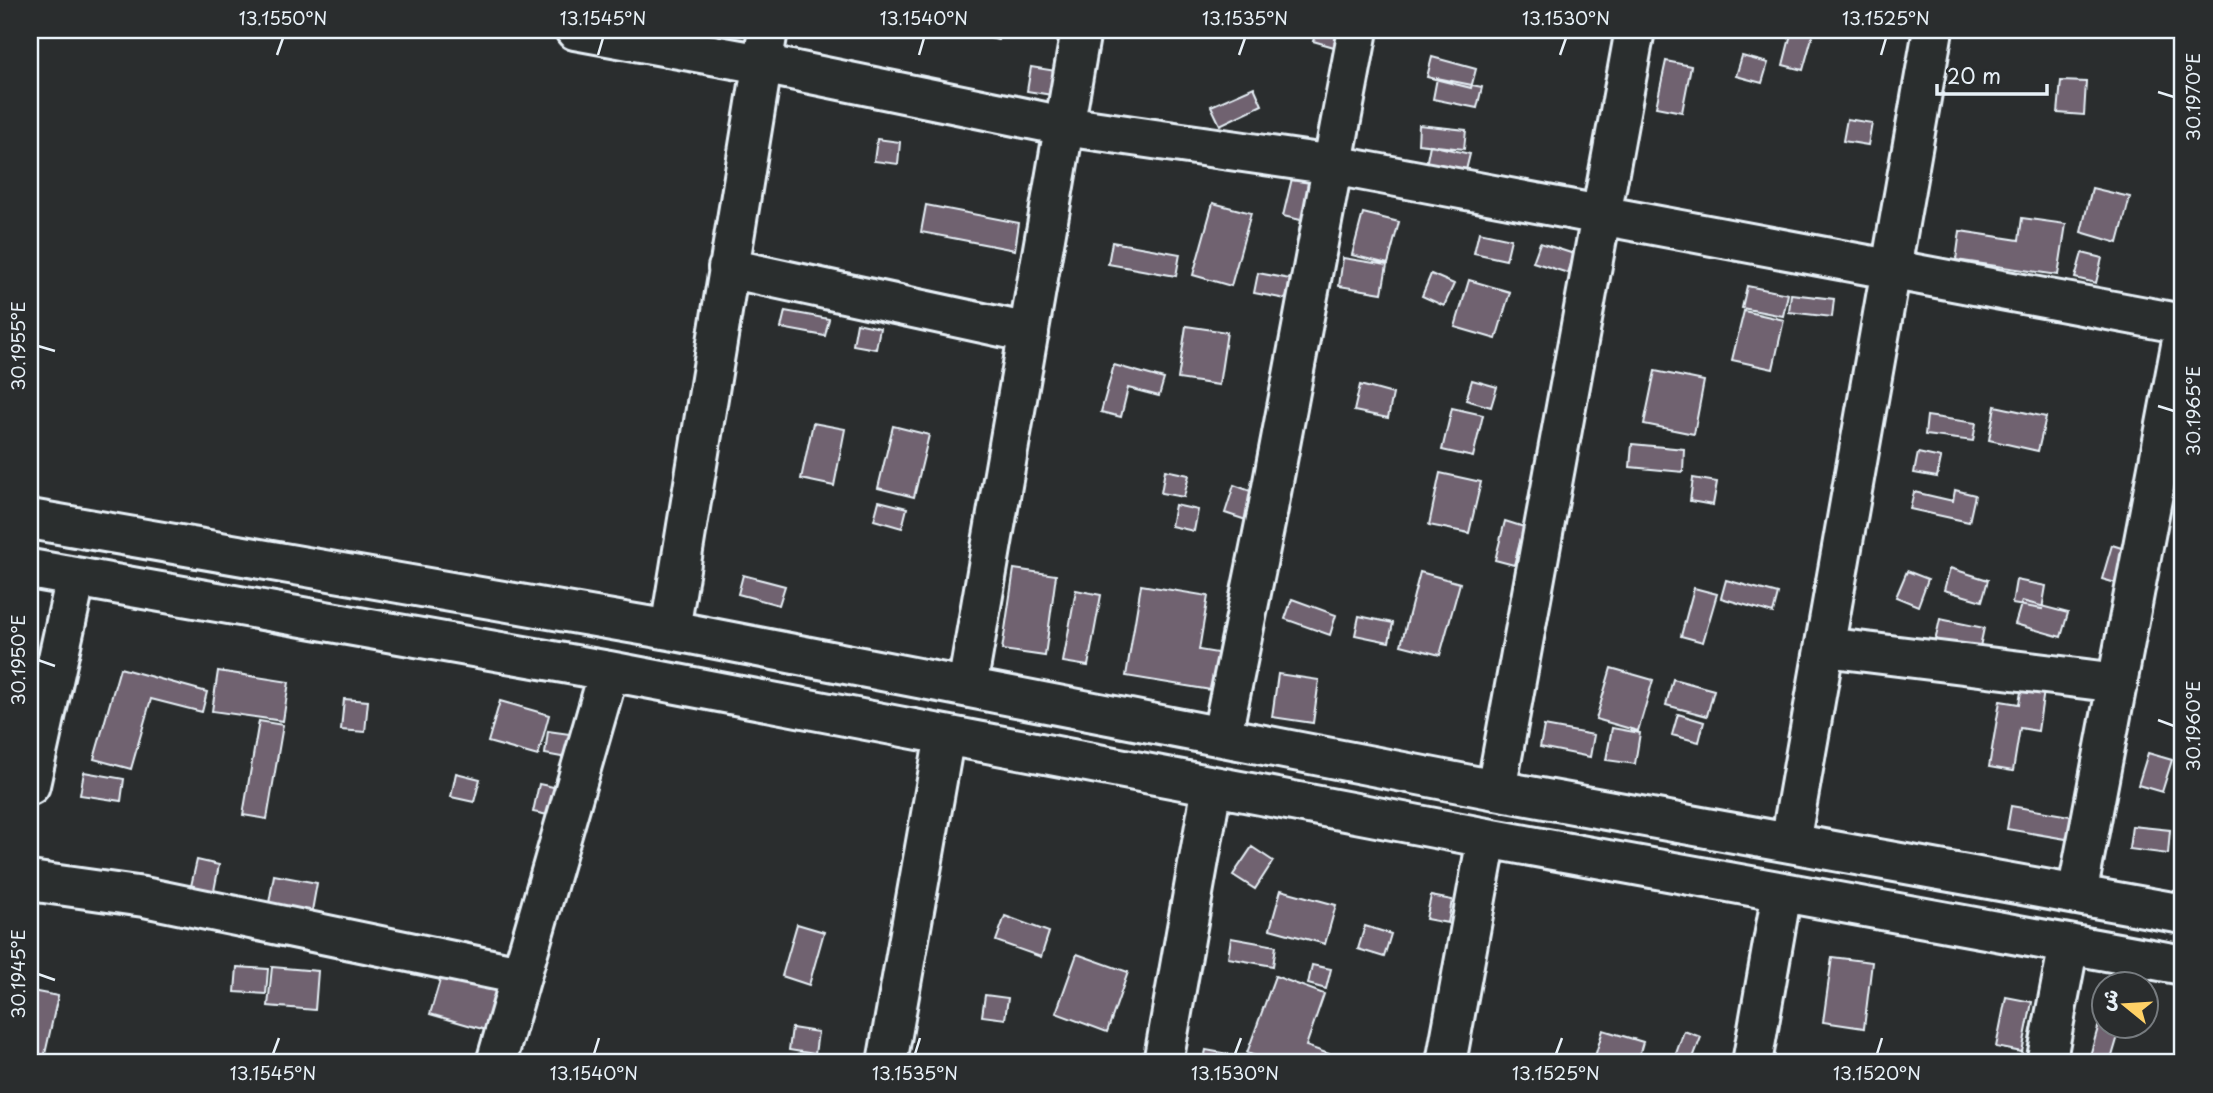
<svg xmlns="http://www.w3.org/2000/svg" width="2213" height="1093" font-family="'Playpen Sans','Playpen Sans Arabic',sans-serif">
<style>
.building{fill:#6f6270;stroke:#e8f1f8;stroke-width:2}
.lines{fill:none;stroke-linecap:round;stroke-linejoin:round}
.minor-casing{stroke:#e8f1f8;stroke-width:44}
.minor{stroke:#2a2d2e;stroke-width:38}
.ticks{fill:none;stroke:#e8f1f8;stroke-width:2.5}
.neatline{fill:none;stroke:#e8f1f8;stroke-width:2.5}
.ticks-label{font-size:18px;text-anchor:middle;fill:#e8f1f8}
</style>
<rect width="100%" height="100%" fill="#2a2d2e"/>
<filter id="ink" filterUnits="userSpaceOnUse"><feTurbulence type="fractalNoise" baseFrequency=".0143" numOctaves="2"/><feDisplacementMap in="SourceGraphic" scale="14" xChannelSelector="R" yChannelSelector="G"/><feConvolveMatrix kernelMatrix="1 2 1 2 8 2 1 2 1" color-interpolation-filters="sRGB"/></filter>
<g filter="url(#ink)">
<!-- building -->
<path class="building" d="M979,30H1001L998,40L978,35Z
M1317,30H1340L1334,47L1313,41Z
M1792,30L1813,34L1803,70L1783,65Z
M1742,56L1768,63L1762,83L1736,76Z
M1432,57L1476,69L1471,88L1427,77Z
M1666,61L1691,66L1682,112L1656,107Z
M1031,67L1056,71L1052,95L1027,91Z
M1437,78L1482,87L1477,108L1433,99Z
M2061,81L2086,82L2084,115L2058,113Z
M1254,87L1262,105L1220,125L1211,106Z
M1847,119L1872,123L1868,145L1843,141Z
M1419,125L1466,130L1464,149L1418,144Z
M877,139L900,142L898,164L874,161Z
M1430,145L1470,154L1465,174L1426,165Z
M1293,174L1315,179L1305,221L1283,216Z
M2092,188L2130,197L2118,243L2081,232Z
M1213,203L1251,213L1231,286L1193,275Z
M926,205L1019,223L1015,250L921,232Z
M1363,213L1399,222L1388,264L1352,255Z
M2022,218L2066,224L2058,275L1956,260L1960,231L2019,240Z
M1479,232L1511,239L1506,260L1474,253Z
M1112,242L1180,254L1176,276L1108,264Z
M1540,243L1574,254L1568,273L1533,262Z
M2082,253L2102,258L2096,283L2075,278Z
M1343,258L1387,265L1382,293L1339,286Z
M1258,273L1290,279L1286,299L1254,293Z
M1431,274L1454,284L1444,306L1422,296Z
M1469,280L1510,292L1496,339L1455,327Z
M1747,286L1788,294L1783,316L1742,308Z
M1791,294L1834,299L1832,317L1789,312Z
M785,311L829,319L825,336L781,328Z
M1744,311L1784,320L1773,369L1732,360Z
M857,323L880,328L876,349L853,345Z
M1186,326L1227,332L1219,385L1178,379Z
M1114,365L1164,379L1159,396L1128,388L1121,417L1101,412Z
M1655,371L1704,381L1694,434L1644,424Z
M1472,380L1497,387L1491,407L1466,400Z
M1360,385L1393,394L1388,418L1354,411Z
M1995,406L2046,417L2038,451L1989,440Z
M1452,408L1483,415L1473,457L1442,450Z
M1927,416L1976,423L1973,441L1925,435Z
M813,423L845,429L834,486L801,479Z
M893,426L929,435L914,497L878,488Z
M1632,444L1684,449L1683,472L1630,467Z
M1918,453L1941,458L1937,477L1914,473Z
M1165,470L1189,475L1184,497L1161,493Z
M1440,473L1481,482L1469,533L1429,525Z
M1693,478L1717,482L1713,505L1690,501Z
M1234,485L1256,493L1246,520L1225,513Z
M1955,490L1975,495L1969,522L1910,509L1914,492L1953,501Z
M879,501L907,508L902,528L874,520Z
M1175,505L1198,510L1194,531L1171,526Z
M1505,521L1524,527L1514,565L1495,560Z
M2112,545L2128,550L2119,584L2102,579Z
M1950,568L1988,580L1982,601L1944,590Z
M1014,569L1056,575L1045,656L1002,650Z
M1907,571L1928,579L1918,606L1896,597Z
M1420,572L1460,583L1440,655L1401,645Z
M743,575L785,586L779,605L738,594Z
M1726,580L1778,594L1773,613L1721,598Z
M2016,580L2046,586L2042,609L2012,604Z
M1141,585L1208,596L1199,650L1229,655L1223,692L1126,676Z
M1694,588L1717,594L1703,642L1681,636Z
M1076,590L1101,595L1088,666L1063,662Z
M1292,599L1336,615L1330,635L1285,619Z
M2022,601L2068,613L2061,637L2015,624Z
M1359,616L1393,623L1389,642L1355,635Z
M1940,619L1984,628L1978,656L1934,646Z
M120,668L207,692L202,712L151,699L131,769L94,759Z
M1611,668L1653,680L1638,731L1596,719Z
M218,671L289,682L283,721L212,711Z
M2024,673L2046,677L2038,731L2020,728L2013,771L1989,767L2000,701L2019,704Z
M1278,674L1319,680L1313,723L1272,717Z
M1673,679L1714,690L1707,716L1666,705Z
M344,699L368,701L365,732L341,730Z
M500,701L549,715L538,756L488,742Z
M1678,714L1704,722L1699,742L1672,735Z
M259,721L283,725L267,819L243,815Z
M1544,726L1594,735L1590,757L1540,747Z
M1612,728L1640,733L1635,764L1606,760Z
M548,731L570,734L567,758L545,754Z
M2148,753L2172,760L2162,792L2138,785Z
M84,772L124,779L121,801L80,795Z
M456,773L480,779L474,802L451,797Z
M539,784L568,790L563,818L533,812Z
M2011,806L2076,817L2072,840L2007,829Z
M2132,826L2170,830L2168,854L2129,849Z
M1252,847L1273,861L1255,889L1233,875Z
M197,860L219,865L214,891L191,886Z
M274,875L317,883L312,911L269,903Z
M1281,890L1336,905L1325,944L1270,929Z
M1431,896L1452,900L1448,923L1426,919Z
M1005,916L1049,932L1041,957L996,941Z
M797,924L824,932L809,985L782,976Z
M1365,926L1391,934L1384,957L1358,949Z
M1231,938L1276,946L1273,966L1228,958Z
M1077,954L1128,972L1107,1032L1056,1013Z
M1832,957L1872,962L1864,1028L1823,1022Z
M446,960L526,983L510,1037L430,1014Z
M1312,965L1331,969L1326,989L1308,984Z
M237,967L268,969L266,994L235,992Z
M272,967L318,971L315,1010L268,1006Z
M1275,976L1324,994L1306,1046L1349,1061V1063H1274L1247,1053Z
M32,991L58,996L43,1063L30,1062Z
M985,995L1008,998L1005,1019L982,1016Z
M2006,997L2032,1002L2022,1052L1996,1047Z
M2101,1017L2104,1018V1026H2121L2110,1063H2088Z
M792,1028L818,1032L815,1054L789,1050Z
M1603,1030L1643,1042L1637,1063H1593Z
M1684,1031L1701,1037L1691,1063L1673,1062Z
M1206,1050L1228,1054L1226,1063H1203Z"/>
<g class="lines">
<!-- minor casing -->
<g class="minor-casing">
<path id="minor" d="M575,30L762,64L1064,126L1333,165L2183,324
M728,268L1029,333
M30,519L670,630L1496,790L2183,914
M30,569L609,671L1487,838L2183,965
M670,630L768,30
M1825,647L2118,683
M967,687L1081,30
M1222,735L1267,514L1358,30
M30,785L76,577
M1496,790L1635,30
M1790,843L1933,30
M30,881L144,897L520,975
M2077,895L2183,335
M496,1063L609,671
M887,1063L945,735
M1163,1063L1212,786
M1446,1063L1487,838
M1752,1063L1782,892
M2046,1063L2069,944"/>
</g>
<!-- minor -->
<use href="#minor" class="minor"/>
</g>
</g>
<!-- ticks -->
<path class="ticks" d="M277,55L283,38M598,55L603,38M919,55L924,38M1239,55L1245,38M1560,55L1566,38M1881,55L1886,38M2158,92L2174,97M38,346L55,351M2158,406L2174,411M38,660L55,666M2158,720L2174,726M38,974L55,980M273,1054L279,1038M594,1054L599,1038M915,1054L920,1038M1235,1054L1241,1038M1556,1054L1562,1038M1877,1054L1882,1038"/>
<!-- margin -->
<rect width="2213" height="1093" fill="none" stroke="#2a2d2e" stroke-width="77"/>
<!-- north arrow -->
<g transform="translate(2125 1005) rotate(288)"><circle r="33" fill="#2a2d2e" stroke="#767b7f" stroke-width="2"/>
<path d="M0-5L12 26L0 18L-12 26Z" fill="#ffd166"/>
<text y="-10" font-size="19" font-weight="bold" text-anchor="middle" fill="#e8f1f8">ش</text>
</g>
<!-- scale -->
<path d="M1937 84v10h110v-10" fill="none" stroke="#e8f1f8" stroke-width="3.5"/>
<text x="1947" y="84" font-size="21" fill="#e8f1f8" stroke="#2a2d2e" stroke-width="5" paint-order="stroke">20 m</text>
<rect x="38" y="38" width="2136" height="1016" class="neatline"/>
<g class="ticks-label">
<text x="283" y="25">13.1550°N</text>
<text x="603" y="25">13.1545°N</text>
<text x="924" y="25">13.1540°N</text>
<text x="1245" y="25">13.1535°N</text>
<text x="1566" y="25">13.1530°N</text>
<text x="1886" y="25">13.1525°N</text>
<text transform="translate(2194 97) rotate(-90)" y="6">30.1970°E</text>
<text transform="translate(19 346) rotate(-90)" y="6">30.1955°E</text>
<text transform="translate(2194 411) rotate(-90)" y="6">30.1965°E</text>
<text transform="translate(19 660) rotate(-90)" y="6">30.1950°E</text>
<text transform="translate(2194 726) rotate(-90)" y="6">30.1960°E</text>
<text transform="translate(19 974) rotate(-90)" y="6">30.1945°E</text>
<text x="273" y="1080">13.1545°N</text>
<text x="594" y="1080">13.1540°N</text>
<text x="915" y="1080">13.1535°N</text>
<text x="1235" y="1080">13.1530°N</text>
<text x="1556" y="1080">13.1525°N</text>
<text x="1877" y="1080">13.1520°N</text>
</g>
</svg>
